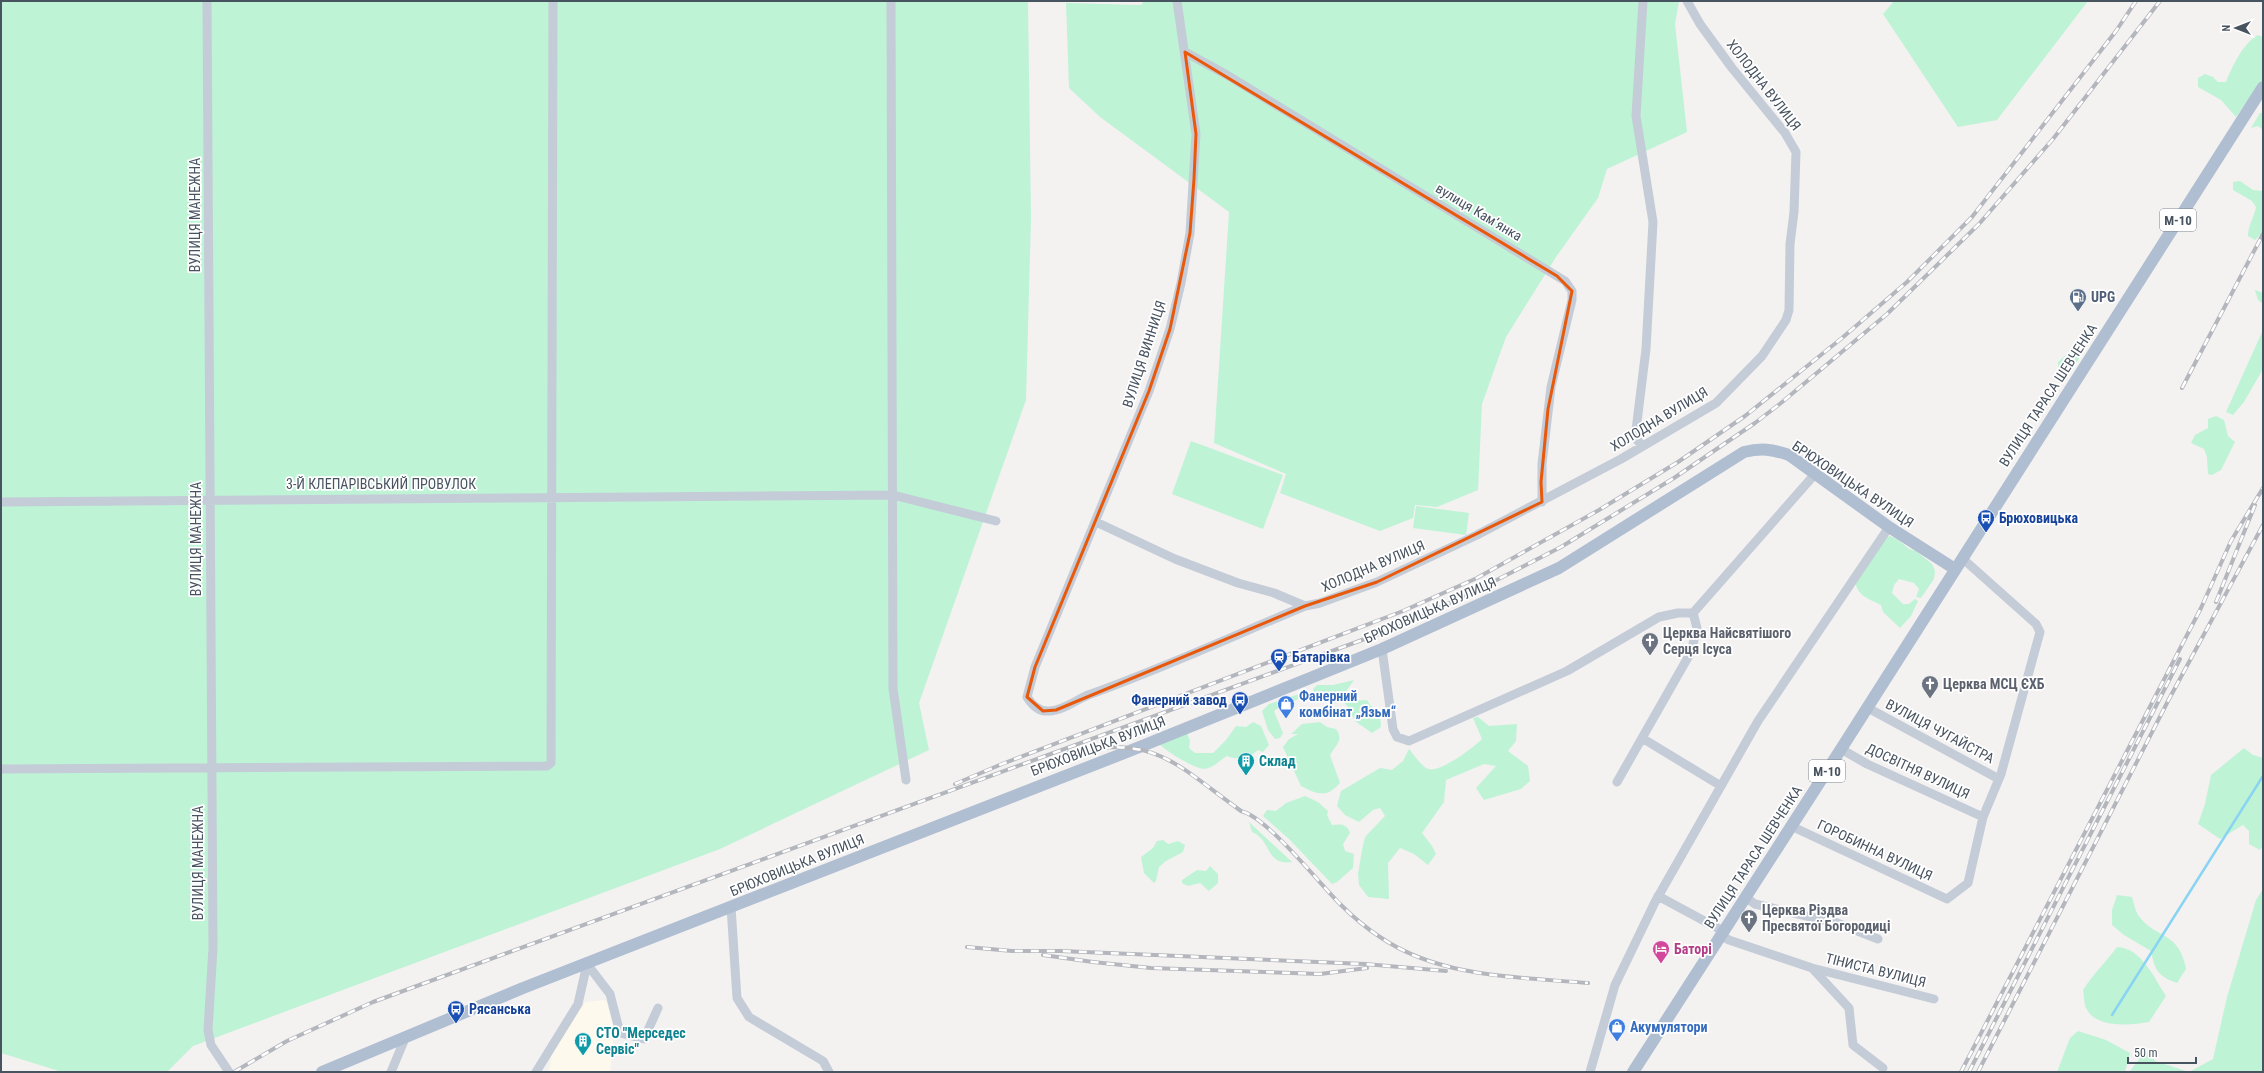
<svg xmlns="http://www.w3.org/2000/svg" width="2264" height="1073" font-family="'Roboto Condensed',sans-serif">
<style>
.commercial{fill:#fdf9ec}
.green{fill:#bef3d6}
.lines{fill:none;stroke-linecap:round;stroke-linejoin:round}
.stream{stroke:#89d4f2;stroke-width:2.5}
.minor{stroke:#c4ccd7;stroke-width:9}
.major{stroke:#b0bed1;stroke-width:12}
.rail-casing{stroke:#b3b6bc;stroke-width:4}
.rail{stroke:#fff;stroke-width:2.5;stroke-dasharray:8;stroke-linecap:butt}
.marked{fill:none;stroke:#e8590c;stroke-width:3;stroke-linejoin:round}
.labels{text-anchor:middle;stroke-width:3.5;stroke-linejoin:round;paint-order:stroke}
.shield{fill:#fff;stroke:#7f8790;stroke-width:1}
.shield-label{font-size:13px;font-weight:bold;fill:#485360}
.street-label{font-size:14px;fill:#485360;stroke:#fff}
.service-label{font-size:14px;font-weight:bold;fill:#4e5e75;stroke:#fff;text-anchor:start}
.transit-label{font-size:14px;font-weight:bold;fill:#164399;stroke:#fff;text-anchor:start}
.worship-label{font-size:14px;font-weight:bold;fill:#5b616d;stroke:#fff;text-anchor:start}
.shop-label{font-size:14px;font-weight:bold;fill:#366cbe;stroke:#fff;text-anchor:start}
.culture-label{font-size:14px;font-weight:bold;fill:#0d838f;stroke:#fff;text-anchor:start}
.hotel-label{font-size:14px;font-weight:bold;fill:#b23c85;stroke:#fff;text-anchor:start}
</style>
<rect width="100%" height="100%" fill="#f4f1f1"/>
<!-- commercial -->
<path class="commercial" d="M604,1000L607,1002L614,1031L610,1072H549L552,1052L585,1002Z"/>
<!-- green -->
<path class="green" d="M1,1H1028L1031,218L1026,400L919,703L929,750L720,849L193,1046L167,1072H62L1,1053Z
M1144,1H1679L1675,24L1687,132L1607,169L1598,198L1556,257L1506,337L1482,404L1478,490L1437,507L1415,505L1413,518L1380,531L1280,493L1286,474L1214,443L1229,212L1100,117L1069,88L1066,3L1141,5Z
M1894,1H2088L1997,120L1958,127L1883,14Z
M2258,35L2263,37V79L2236,117L2221,100L2198,87V78L2205,74L2213,77L2218,82H2226C2232,67 2243,43 2258,35Z
M2260,113H2263V130L2258,126L2251,128Z
M2240,181L2253,190L2263,191V232L2255,240L2248,236C2248,225 2254,218 2256,207L2252,201L2233,190V182Z
M2255,290L2263,293V304L2258,300Z
M2263,330V369L2244,402L2233,415L2226,412Z
M2079,350L2082,354L2062,384L2058,380V362L2071,351Z
M2216,416L2224,420L2228,436L2235,442L2221,470L2212,475L2208,474L2207,457L2204,449L2191,443L2195,435L2208,428V419Z
M1191,441L1283,475L1263,529L1172,494Z
M1416,506L1469,513L1466,535L1413,528Z
M1890,536L1897,539L1909,549L1916,551L1932,564L1935,571L1934,579L1921,598L1916,597L1919,589L1914,583L1899,579L1894,585L1892,593L1903,604H1909L1915,599L1918,601L1911,616L1900,628L1883,612L1881,605C1869,599 1857,596 1855,581L1883,539Z
M1354,680L1346,691L1351,701L1367,700C1374,712 1381,710 1381,727L1372,733L1355,721L1348,707L1342,700L1333,704C1326,700 1323,694 1314,692L1313,689L1317,685H1333Z
M1299,694L1304,697L1281,706L1274,711L1283,733L1280,738L1275,739L1268,730L1262,711L1269,704Z
M1478,717L1489,726L1517,724L1516,741L1508,751L1528,766L1530,781L1521,789L1484,800L1476,788L1496,766L1484,764L1446,780L1444,802L1422,833L1432,846L1436,854L1428,865L1414,854L1400,848L1388,863L1389,899L1368,897L1359,885L1358,874L1362,850L1365,837L1385,816L1380,808L1373,810L1359,822L1345,815L1337,806L1341,791L1380,768L1392,770L1403,761L1409,749C1414,755 1420,764 1426,768C1437,776 1474,747 1482,739L1473,718Z
M1253,722L1261,726L1269,745L1263,752L1258,750C1249,758 1238,761 1227,756C1220,760 1213,768 1205,769C1194,769 1166,751 1158,743L1187,733L1190,741L1189,748L1195,753H1213L1226,740L1236,726L1246,727Z
M1320,722L1327,727L1336,729C1344,740 1336,745 1330,755L1340,783C1327,798 1318,795 1301,786L1283,747L1289,739L1298,734H1291L1302,724Z
M2244,748L2253,755L2263,758V845L2260,850L2249,844V831L2243,825L2220,839L2198,824L2205,804L2211,775Z
M1305,796L1318,802L1328,811L1327,815L1332,825C1341,824 1347,824 1350,833L1343,844L1345,851L1354,854L1353,868L1337,882L1332,884L1289,839L1263,816L1267,810L1276,811L1286,803Z
M1249,822L1292,862C1265,866 1272,840 1252,832Z
M1163,840L1168,844L1178,841L1185,845L1183,852L1166,861L1159,867L1156,881L1154,883L1144,873L1141,857L1153,848L1157,841Z
M1210,866L1218,874V883L1209,891L1200,883L1188,886L1182,883V880L1197,870L1206,871Z
M2263,889V1072H2129L2146,1051L2155,1061L2189,1072L2213,1059L2227,997L2256,900Z
M2117,895L2132,897C2134,903 2135,910 2138,915C2156,940 2179,930 2186,969L2177,983C2158,976 2155,971 2151,951L2124,935L2112,925V910Z
M2117,947C2142,948 2154,978 2166,996L2149,1022C2131,1025 2096,1029 2086,1008C2084,1003 2084,995 2083,990C2093,974 2106,962 2117,947Z
M2078,1031L2106,1040L2130,1053L2125,1072H2057L2070,1038Z"/>
<g class="lines">
<!-- stream -->
<path class="stream" d="M2112,1015L2263,776"/>
<!-- minor -->
<path class="minor" d="M207,1L213,948L208,1030L211,1045L229,1072
M891,1L893,688L906,780
M1177,1L1196,134L1190,233L1181,283L1170,329L1149,391L1035,667L1027,697C1032,705 1039,712 1049,711C1062,711 1076,700 1088,695C1162,669 1233,636 1305,606L1320,603L1377,582L1477,535L1621,459L1716,403L1762,356L1786,320L1789,310L1790,244L1794,212L1796,152L1785,133L1732,68L1700,24L1687,1
M1185,52L1227,75L1565,281L1572,291V300L1551,387L1542,464V502
M1642,445L1635,438L1646,349L1653,222L1636,116L1643,1
M1,502L893,495L996,521
M1096,522L1175,559L1238,583L1274,593L1305,606
M1382,649L1393,729L1397,737L1409,741L1567,671L1659,617L1678,613H1693L1815,474
M1868,708L1999,779
M1642,738L1721,786
M1841,749L1867,764L1983,817
M1,769L547,766L551,763L553,1
M1617,782L1691,652L1697,628L1693,613
M1791,826L1947,899L1968,883L1983,817L2001,774L2040,632L2036,624L1962,558
M1658,896L1723,931
M1745,897L1755,904L1837,923L1878,939
M731,907L737,998L749,1017L823,1061L829,1072
M1720,935L1729,940L1812,968L1934,999
M587,964L610,994L620,1033L644,1039L658,1008
M1812,968L1849,1008L1853,1045L1883,1068
M391,1072L406,1036
M536,1072L578,1004L587,964
M1590,1072L1615,985L1655,902L1758,721L1889,527"/>
<!-- major -->
<path class="major" d="M322,1072L523,988L1137,748L1382,649L1559,568L1744,452C1761,448 1772,449 1789,455L1889,527L1955,569
M1633,1072L1841,749L2263,87"/>
<!-- rail casing -->
<g class="rail-casing">
<path id="rail" d="M2182,388L2263,234
M2216,602L2255,505
M1069,752C1157,735 1175,764 1241,811C1267,817 1319,883 1340,904C1352,916 1366,928 1380,937C1440,978 1518,977 1588,983
M955,784L1002,764L1403,611L1477,578L1599,510L1678,462L1745,416L1842,338L1907,282L1972,217L2116,31L2136,1
M967,947L1012,951H1061L1365,964L1446,971
M1043,955L1093,962L1151,968L1320,974L1367,968
M234,1072L287,1041L373,1002L1403,625L1481,588L1561,547L1674,478L1755,423L1781,403L1887,314L1979,224L2053,139L2160,1
M1961,1072L2201,608L2231,541L2263,488
M1969,1072L2180,659
M1978,1072L2168,701L2263,525"/>
</g>
<!-- rail -->
<use href="#rail" class="rail"/>
</g>
<!-- marked area -->
<path class="marked" d="M1185,52L1557,276L1572,291L1548,409L1541,482L1542,502L1377,582L1305,606L1056,710L1043,711L1027,697L1035,667L1149,391L1170,329L1190,233L1194,179L1196,134Z"/>
<!-- icons -->
<defs>
<g id="fuel-pin" transform="scale(0.9)"><path d="M0 17L-7.5 6A9.5 9.5 0 1 1 7.5 6Z" fill="#5c6f8a" stroke="#fff"/><path d="M-5.5-6h7V0h2V4h1.3V-2.5L3-4.5l.8-.8L6-3V5H2.5V1h-1V6h-7ZM-4.2-4.7v3.2H.2V-4.7Z" fill="#fff"/></g>
<g id="bus-pin" transform="scale(0.9)"><path d="M0 17L-7.5 6A9.5 9.5 0 1 1 7.5 6Z" fill="#1a4fb4" stroke="#fff"/><path d="M-5-6H5V4H4V6H2V4H-2V6H-4V4H-5ZM-3.5-4V0h7V-4ZM-3.5 1.2v1.5H-2V1.2ZM2 1.2v1.5H3.5V1.2Z" fill="#fff"/></g>
<g id="church-pin" transform="scale(0.9)"><path d="M0 17L-7.5 6A9.5 9.5 0 1 1 7.5 6Z" fill="#6b7280" stroke="#fff"/><path d="M-1.2-6h2.4v3.5h3.3v2.4h-3.3V6h-2.4V-.1h-3.3v-2.4h3.3Z" fill="#fff"/></g>
<g id="station-pin" transform="scale(0.9)"><path d="M0 17L-7.5 6A9.5 9.5 0 1 1 7.5 6Z" fill="#1a4fb4" stroke="#fff"/><path d="M-3-6H3Q5-6 5-4V2Q5 4 3 4L4.5 6H3L1.5 4h-3L-3 6H-4.5L-3 4Q-5 4-5 2V-4Q-5-6-3-6ZM-3.5-4v3h7v-3ZM-3.5 1v1.5H-2V1ZM2 1v1.5H3.5V1Z" fill="#fff"/></g>
<g id="shop-pin" transform="scale(0.9)"><path d="M0 17L-7.5 6A9.5 9.5 0 1 1 7.5 6Z" fill="#3f7fe0" stroke="#fff"/><path d="M-5-2.5h2.3a2.7 3.5 0 0 1 5.4 0H5L5.5 6h-11ZM-1.5-2.5h3a1.5 2.3 0 0 0-3 0Z" fill="#fff"/></g>
<g id="building-pin" transform="scale(0.9)"><path d="M0 17L-7.5 6A9.5 9.5 0 1 1 7.5 6Z" fill="#0f9aa8" stroke="#fff"/><path d="M-4-6H4V6H1V3H-1V6H-4ZM-2.5-4.3h1.7v1.8h-1.7ZM.8-4.3h1.7v1.8H.8ZM-2.5-1h1.7V.8h-1.7ZM.8-1h1.7V.8H.8Z" fill="#fff"/></g>
<g id="hotel-pin" transform="scale(0.9)"><path d="M0 17L-7.5 6A9.5 9.5 0 1 1 7.5 6Z" fill="#d1479c" stroke="#fff"/><path d="M-6-4.5h1.5V1H6V5H4.5V3h-9V5H-6ZM-4 0a1.8 1.8 0 1 1 3.6 0ZM.5 0V-2.5h3Q6-2.5 6 0Z" fill="#fff"/></g>
</defs>
<g fill-rule="evenodd">
<use href="#fuel-pin" x="2078" y="297"/>
<use href="#bus-pin" x="1986" y="518"/>
<use href="#church-pin" x="1650" y="641"/>
<use href="#station-pin" x="1279" y="657"/>
<use href="#church-pin" x="1930" y="684"/>
<use href="#bus-pin" x="1240" y="700"/>
<use href="#shop-pin" x="1286" y="704"/>
<use href="#building-pin" x="1246" y="761"/>
<use href="#church-pin" x="1749" y="918"/>
<use href="#hotel-pin" x="1661" y="949"/>
<use href="#bus-pin" x="456" y="1009"/>
<use href="#shop-pin" x="1617" y="1027"/>
<use href="#building-pin" x="583" y="1041"/>
</g>
<g class="labels">
<!-- shield labels -->
<g class="shield">
<rect x="2160" y="209" width="36" height="22" rx="3"/>
<rect x="1809" y="760" width="36" height="22" rx="3"/>
</g>
<g class="shield-label">
<text x="2178" y="225">М-10</text>
<text x="1827" y="776">М-10</text>
</g>
<!-- street labels -->
<g class="street-label">
<text transform="translate(1764 85) rotate(52)" y="5">ХОЛОДНА ВУЛИЦЯ</text>
<text transform="translate(1479 212) rotate(31)" y="5">вулиця Камʼянка</text>
<text transform="translate(195 215) rotate(-90)" y="5">ВУЛИЦЯ МАНЕЖНА</text>
<text transform="translate(1144 354) rotate(-72)" y="5">ВУЛИЦЯ ВИННИЦЯ</text>
<text transform="translate(2048 395) rotate(-57)" y="5">ВУЛИЦЯ ТАРАСА ШЕВЧЕНКА</text>
<text transform="translate(1659 419) rotate(-31)" y="5">ХОЛОДНА ВУЛИЦЯ</text>
<text x="381" y="489">3-Й КЛЕПАРІВСЬКИЙ ПРОВУЛОК</text>
<text transform="translate(1853 484) rotate(34)" y="5">БРЮХОВИЦЬКА ВУЛИЦЯ</text>
<text transform="translate(196 539) rotate(-90)" y="5">ВУЛИЦЯ МАНЕЖНА</text>
<text transform="translate(1373 566) rotate(-23)" y="5">ХОЛОДНА ВУЛИЦЯ</text>
<text transform="translate(1430 610) rotate(-24)" y="5">БРЮХОВИЦЬКА ВУЛИЦЯ</text>
<text transform="translate(1940 731) rotate(28)" y="5">ВУЛИЦЯ ЧУГАЙСТРА</text>
<text transform="translate(1098 746) rotate(-21)" y="5">БРЮХОВИЦЬКА ВУЛИЦЯ</text>
<text transform="translate(1918 771) rotate(25)" y="5">ДОСВІТНЯ ВУЛИЦЯ</text>
<text transform="translate(1875 850) rotate(25)" y="5">ГОРОБИННА ВУЛИЦЯ</text>
<text transform="translate(1753 857) rotate(-57)" y="5">ВУЛИЦЯ ТАРАСА ШЕВЧЕНКА</text>
<text transform="translate(198 863) rotate(-90)" y="5">ВУЛИЦЯ МАНЕЖНА</text>
<text transform="translate(797 865) rotate(-22)" y="5">БРЮХОВИЦЬКА ВУЛИЦЯ</text>
<text transform="translate(1876 970) rotate(14)" y="5">ТІНИСТА ВУЛИЦЯ</text>
</g>
<!-- service labels -->
<g class="service-label">
<text x="2091" y="302">UPG</text>
</g>
<!-- transit labels -->
<g class="transit-label">
<text x="1999" y="523">Брюховицька</text>
<text x="1292" y="662">Батарівка</text>
<text x="1227" y="705" text-anchor="end">Фанерний завод</text>
<text x="469" y="1014">Рясанська</text>
</g>
<!-- worship labels -->
<g class="worship-label">
<text x="1663" y="638">Церква Найсвятішого<tspan x="1663" dy="16">Серця Ісуса</tspan></text>
<text x="1943" y="689">Церква МСЦ ЄХБ</text>
<text x="1762" y="915">Церква Різдва<tspan x="1762" dy="16">Пресвятої Богородиці</tspan></text>
</g>
<!-- shop labels -->
<g class="shop-label">
<text x="1299" y="701">Фанерний<tspan x="1299" dy="16">комбінат „Язьм“</tspan></text>
<text x="1630" y="1032">Акумулятори</text>
</g>
<!-- culture labels -->
<g class="culture-label">
<text x="1259" y="766">Склад</text>
<text x="596" y="1038">СТО "Мерседес<tspan x="596" dy="16">Сервіс"</tspan></text>
</g>
<!-- hotel labels -->
<g class="hotel-label">
<text x="1674" y="954">Баторі</text>
</g>
</g>
<!-- border -->
<rect width="2264" height="1073" fill="none" stroke="#485360" stroke-width="4"/>
<!-- north arrow -->
<g transform="translate(2236 28) rotate(270)" stroke="#ffffff" stroke-width="3" paint-order="stroke">
<path d="M0-3L7 15L0 10L-7 15Z" fill="#485360"/>
<text y="-6" font-size="11" font-weight="bold" text-anchor="middle" fill="#485360">N</text>
</g>
<!-- scale -->
<path d="M2128 1057v6h68v-6" fill="none" stroke="#485360" stroke-width="2"/>
<text x="2134" y="1057" font-size="12" fill="#485360" stroke="#ffffff" stroke-width="3" paint-order="stroke">50 m</text>
</svg>
